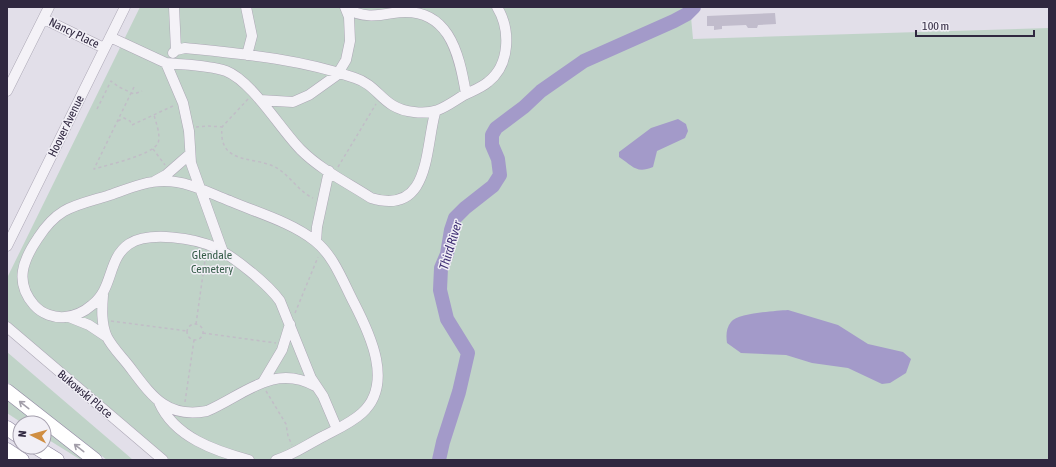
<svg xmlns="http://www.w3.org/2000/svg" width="1056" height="467" font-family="'Asap Condensed',sans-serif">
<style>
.green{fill:#c0d3c8}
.water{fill:#a39ac9}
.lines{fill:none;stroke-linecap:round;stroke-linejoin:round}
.river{stroke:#a39ac9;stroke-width:14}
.building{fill:#c1bccc}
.minor-casing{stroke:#ada8b6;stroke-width:11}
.highway-casing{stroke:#8e86a0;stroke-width:15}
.path{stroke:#c1bdc7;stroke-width:1.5;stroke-dasharray:3 3;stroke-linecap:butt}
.minor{stroke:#f4f2f7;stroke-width:10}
.highway{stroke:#fff;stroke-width:14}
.oneway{stroke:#a29ea9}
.labels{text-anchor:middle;stroke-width:3;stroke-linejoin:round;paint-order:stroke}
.street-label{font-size:12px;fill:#302840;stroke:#f1eff6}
.park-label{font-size:12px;fill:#355c48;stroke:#f1eff6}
.water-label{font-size:13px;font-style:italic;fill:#413175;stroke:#f1eff6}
</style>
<rect width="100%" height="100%" fill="#e2dfe9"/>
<!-- green -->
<path class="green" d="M140,7H699L691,17L693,39L1049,28V460H170L7,321V278Z
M7,352L125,453L133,460H107L7,382Z
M7,399L41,423H22L7,413Z
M44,425L87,460H81L44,437Z"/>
<!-- water -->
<path class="water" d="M678,119L686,124L688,131L685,138L657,151L653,167C636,174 633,166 619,157V152L651,128Z
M788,310L838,325L868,344L903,352L911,359L906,373L890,383L882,384L848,368L812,363L786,355L741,353L727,343C726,336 726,328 731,322C738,313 775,311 788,310Z"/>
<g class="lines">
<!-- river -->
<path class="river" d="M439,460L443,442L459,392L468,353L447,319L440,290L441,268L447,254L451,230L455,218L465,208L493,186L500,175L498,159L492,145V135L496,128L524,107L541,91L584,61L674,21L687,14L694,7"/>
</g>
<!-- building -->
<path class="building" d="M775,13L776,24L758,25L757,28H748L746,25L722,26V29L714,30V26H707V16Z"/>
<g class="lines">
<!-- minor casing -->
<g class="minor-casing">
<path id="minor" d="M246,7L252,36L247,55
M346,8C362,18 376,16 393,13C448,4 459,52 466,94
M44,19L104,48
M110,37L166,63L183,103L189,131L191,163L223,252
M176,50L185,48C243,54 300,59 355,78C380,86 382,109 414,112C437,115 446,106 464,95C472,91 481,88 488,82C510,65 511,30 497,7
M173,53L176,50L174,7
M166,63C185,65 208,65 226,71C252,81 281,130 301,150C321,170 348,183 371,198C430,216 425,150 435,113
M7,91L49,7
M260,100L293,102L309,95L337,75L346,60L350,41L349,17L345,7
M155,181L166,175L190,154
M316,242L317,227L329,171
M7,246L125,7
M103,295C102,308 101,324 107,337C112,347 122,357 129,366C151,395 166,419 207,411C244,395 274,363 315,386
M69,317L89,325L107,337
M7,327L163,460
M263,382L282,350L290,324
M159,402C174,437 215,451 249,460
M276,460C293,455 308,444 324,436C337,429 351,423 362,413C394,384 370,334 354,303C343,282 334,256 315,241C291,222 258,213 230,201C209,193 188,181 164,181C145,181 125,190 107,196C74,206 58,207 38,238C23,260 14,282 34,305C42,314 54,318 65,317C76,316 84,312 92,305C114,288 107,259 129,244C149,231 195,238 216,248C234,257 268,284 280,301L311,378L323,396L337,429"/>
</g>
<!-- highway casing -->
<g class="highway-casing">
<path id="highway" d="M7,391L95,460
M7,428L20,437
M36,447L57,460
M7,450L22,460"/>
</g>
<!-- path -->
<path class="path" d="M134,87L94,169C107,165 153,155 158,143C161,135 156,123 154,115
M248,99L222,127C218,168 258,154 280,170C291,178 301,193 313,198
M97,109L111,81L119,87L134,94L142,91
M118,121L124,118L130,121L132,125L175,105
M196,127L209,126L222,127
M153,149L165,165
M338,167L376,104
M295,313L318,257
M111,321L187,331
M196,324L206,253
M187 332a8 8 0 1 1 16 0a8 8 0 1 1-16 0Z
M203,333L276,343
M266,391L286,424L288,436L292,445
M185,402L194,340"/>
<!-- minor -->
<use href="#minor" class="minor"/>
<!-- highway -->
<use href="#highway" class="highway"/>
</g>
<!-- one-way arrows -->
<defs><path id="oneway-shaft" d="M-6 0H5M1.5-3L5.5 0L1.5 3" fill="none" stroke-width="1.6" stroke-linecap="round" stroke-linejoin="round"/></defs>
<g class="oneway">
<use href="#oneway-shaft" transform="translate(24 405) rotate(-142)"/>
<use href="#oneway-shaft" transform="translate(79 448) rotate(-142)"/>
</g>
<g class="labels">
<!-- street labels -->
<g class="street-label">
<text transform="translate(74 33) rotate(26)" y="4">Nancy Place</text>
<text transform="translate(66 126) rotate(-64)" y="4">Hoover Avenue</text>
<text transform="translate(85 394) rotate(40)" y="4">Bukowski Place</text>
</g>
<!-- park labels -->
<g class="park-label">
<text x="212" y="259">Glendale<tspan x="212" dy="14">Cemetery</tspan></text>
</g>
<!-- water labels -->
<g class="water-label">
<text transform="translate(450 245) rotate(-73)" y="5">Third River</text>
</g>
</g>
<!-- border -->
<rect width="1056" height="467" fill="none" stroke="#302840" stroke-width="16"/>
<!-- north arrow -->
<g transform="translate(32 435) rotate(276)"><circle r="19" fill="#f1eff6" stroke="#a49fad"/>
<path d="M0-3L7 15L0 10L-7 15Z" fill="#d08e42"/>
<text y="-6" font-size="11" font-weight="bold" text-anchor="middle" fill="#302840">N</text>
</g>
<!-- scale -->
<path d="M916 30v6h118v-6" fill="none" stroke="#302840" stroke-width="2"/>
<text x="922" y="30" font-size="12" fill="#302840" stroke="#f1eff6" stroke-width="3" paint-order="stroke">100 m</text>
</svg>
